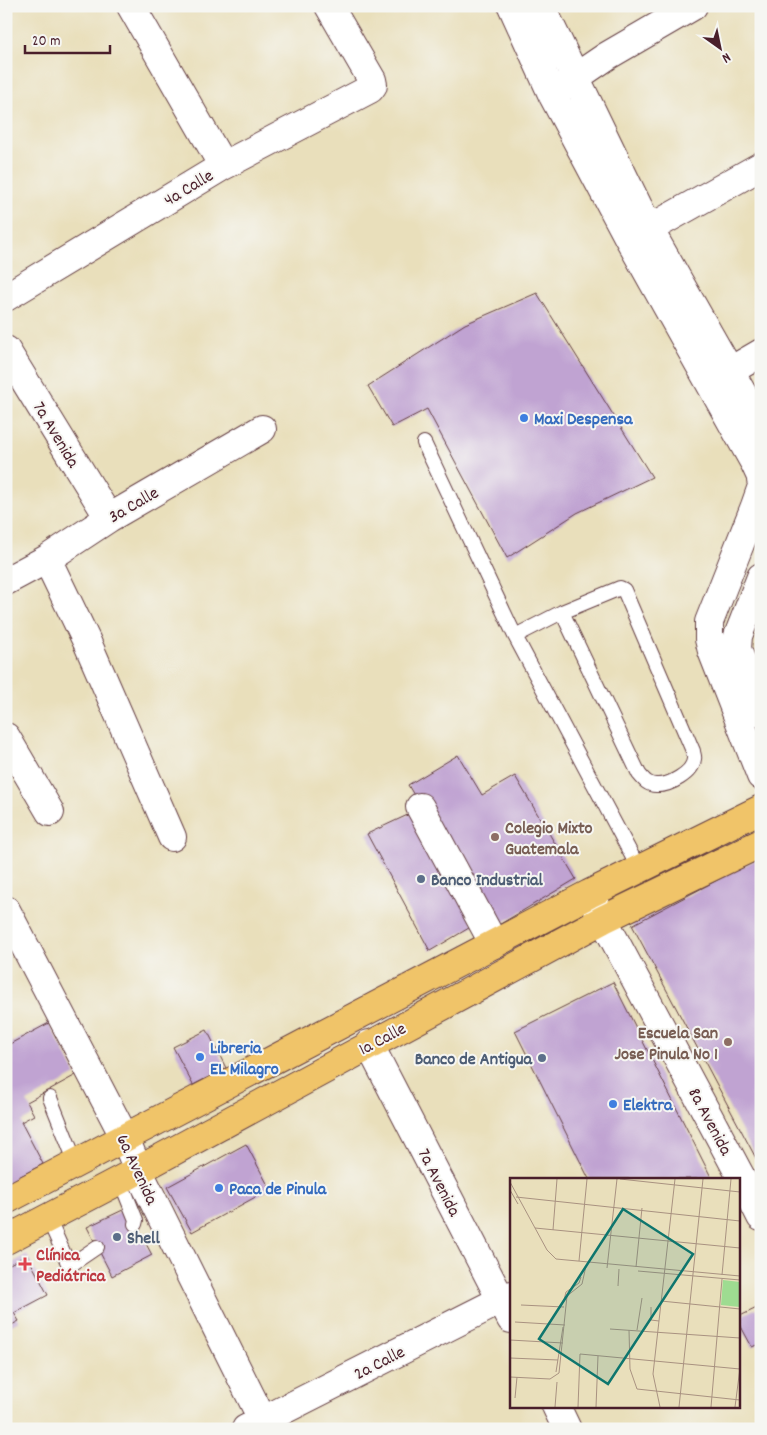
<svg xmlns="http://www.w3.org/2000/svg" width="767" height="1435" font-family="Dekko,sans-serif">
<style>
.building{fill:#c0a3d2}
.lines{fill:none;stroke-linecap:round;stroke-linejoin:round}
.service-casing{stroke:#623c41;stroke-width:16}
.minor-casing{stroke:#623c41;stroke-width:30}
.primary-casing{stroke:#623c41;stroke-width:30}
.service{stroke:#fff;stroke-width:14}
.minor{stroke:#fff;stroke-width:28}
.primary{stroke:#f0c469;stroke-width:28}
.shop-dot{fill:#3f7fe0;stroke:#f6f6f2;stroke-width:2}
.education-dot{fill:#8d6e63;stroke:#f6f6f2;stroke-width:2}
.service-dot{fill:#5c6f8a;stroke:#f6f6f2;stroke-width:2}
.health-dot{fill:#e0444e;stroke:#f6f6f2;stroke-width:2}
.labels{text-anchor:middle;stroke-width:4;stroke-linejoin:round;paint-order:stroke}
.street-label{font-size:18px;fill:#4a1f2b;stroke:#f6f6f2}
.shop-label{font-size:18px;font-weight:bold;fill:#366cbe;stroke:#f6f6f2;text-anchor:start}
.education-label{font-size:18px;font-weight:bold;fill:#785e54;stroke:#f6f6f2;text-anchor:start}
.service-label{font-size:18px;font-weight:bold;fill:#4e5e75;stroke:#f6f6f2;text-anchor:start}
.health-label{font-size:18px;font-weight:bold;fill:#be3a42;stroke:#f6f6f2;text-anchor:start}
.inset-road{fill:none;stroke:#a99281;stroke-width:1}
.view{fill:#0f766e;fill-opacity:0.15;stroke:#0f766e;stroke-width:2.5}
.inset-edge{fill:none;stroke:#4a1f2b;stroke-width:2.5}
</style>
<rect width="100%" height="100%" fill="#f6f6f2"/>
<filter id="ink" filterUnits="userSpaceOnUse"><feTurbulence type="fractalNoise" baseFrequency=".02" numOctaves="2"/><feDisplacementMap in="SourceGraphic" scale="10" xChannelSelector="R" yChannelSelector="G"/><feConvolveMatrix kernelMatrix="1 2 1 2 8 2 1 2 1" color-interpolation-filters="sRGB"/></filter>
<filter id="wash" filterUnits="userSpaceOnUse"><feTurbulence type="fractalNoise" baseFrequency=".0096" numOctaves="4" result="noise"/><feDisplacementMap in="SourceGraphic" scale="20" xChannelSelector="R" yChannelSelector="G"/><feGaussianBlur stdDeviation="1.12" result="paint"/><feColorMatrix in="noise" values="0 0 0 0 0 0 0 0 0 0 0 0 0 0 0 0 0 1.4 0 .05"/><feComposite in="paint" operator="in"/></filter>
<g filter="url(#wash)">
<rect width="100%" height="100%" fill="#e9dfbb"/>
<g id="blocks">
<!-- building -->
<path class="building" d="M537,293L652,477L577,513L507,558L427,409L392,427L368,386L465,324Z
M458,755L482,795L515,776L576,879L492,929L408,785Z
M414,812L474,925L430,951L367,834Z
M761,857V1160L758,1162L632,925Z
M613,982L711,1177L708,1179H589L515,1031Z
M49,1023L76,1075L27,1102L34,1115L21,1122L43,1164L6,1184V1046Z
M207,1030L226,1068L193,1085L173,1047Z
M246,1144L270,1189L192,1232L167,1187Z
M127,1208L152,1255L112,1276L87,1227Z
M27,1255L48,1295L14,1313L19,1321L6,1328V1266Z
M761,1306V1343L752,1347L738,1321V1317Z"/>
</g>
</g>
<g filter="url(#ink)">
<use href="#blocks" fill-opacity="0" stroke="#623c41" stroke-width="1"/>
<g class="lines">
<!-- service casing -->
<g class="service-casing">
<path id="service" d="M424,443L515,636L639,869
M515,636L562,612L620,588L624,590L693,751C693,754 695,757 694,759C693,773 669,786 656,785C648,785 644,780 639,774L562,612
M50,1098L76,1163
M120,1180L136,1220L135,1224
M48,1218L68,1263L72,1264L97,1247"/>
</g>
<!-- minor casing -->
<g class="minor-casing">
<path id="minor" d="M131,6L223,166
M512,6L552,94L628,237L755,464L761,477V480
M541,6L649,229L761,426
M560,88L607,56L693,6
M631,236L649,229L761,166
M6,297L223,166L370,89L373,85L372,80L329,6
M6,350L109,518
M730,371L761,353
M761,489L755,506L709,622V639L712,651L761,776
M47,559L87,642L172,837
M761,577L738,636L737,649L761,712
M6,581L47,559L109,518L262,429
M6,737L50,812
M420,807L494,944
M592,898L741,1177L761,1217
M6,910L125,1138L138,1170L267,1429
M369,1044L511,1319
M556,1406L567,1429
M246,1429L511,1295"/>
</g>
<!-- primary casing -->
<g class="primary-casing">
<path id="primary" d="M6,1200L589,894L761,809
M6,1240L120,1180L604,919L761,843"/>
</g>
<!-- service -->
<use href="#service" class="service"/>
<!-- minor -->
<use href="#minor" class="minor"/>
<!-- primary -->
<use href="#primary" class="primary"/>
</g>
</g>
<!-- markers -->
<g class="shop-dot">
<circle cx="524" cy="418" r="5"/>
<circle cx="200" cy="1057" r="5"/>
<circle cx="613" cy="1104" r="5"/>
<circle cx="219" cy="1188" r="5"/>
</g>
<g class="education-dot">
<circle cx="495" cy="837" r="5"/>
<circle cx="728" cy="1042" r="5"/>
</g>
<g class="service-dot">
<circle cx="421" cy="879" r="5"/>
<circle cx="542" cy="1058" r="5"/>
<circle cx="117" cy="1237" r="5"/>
</g>
<path class="health-dot" d="M22.5 1256.5h5v5h5v5h-5v5h-5v-5h-5v-5h5z"/>
<g class="labels">
<!-- street labels -->
<g class="street-label">
<text transform="translate(188 187) rotate(-31)" y="6">4a Calle</text>
<text transform="translate(57 434) rotate(59)" y="6">7a Avenida</text>
<text transform="translate(133 504) rotate(-30)" y="6">3a Calle</text>
<text transform="translate(382 1038) rotate(-28)" y="6">1a Calle</text>
<text transform="translate(711 1121) rotate(62)" y="6">8a Avenida</text>
<text transform="translate(138 1169) rotate(65)" y="6">6a Avenida</text>
<text transform="translate(440 1182) rotate(63)" y="6">7a Avenida</text>
<text transform="translate(379 1362) rotate(-27)" y="6">2a Calle</text>
</g>
<!-- shop labels -->
<g class="shop-label">
<text x="534" y="424">Maxi Despensa</text>
<text x="210" y="1053">Libreria<tspan x="210" dy="21">EL Milagro</tspan></text>
<text x="623" y="1110">Elektra</text>
<text x="229" y="1194">Paca de Pinula</text>
</g>
<!-- education labels -->
<g class="education-label">
<text x="505" y="833">Colegio Mixto<tspan x="505" dy="21">Guatemala</tspan></text>
<text x="718" y="1038" text-anchor="end">Escuela San<tspan x="718" dy="21">Jose Pinula No 1</tspan></text>
</g>
<!-- service labels -->
<g class="service-label">
<text x="431" y="885">Banco Industrial</text>
<text x="532" y="1064" text-anchor="end">Banco de Antigua</text>
<text x="127" y="1243">Shell</text>
</g>
<!-- health labels -->
<g class="health-label">
<text x="36" y="1260">Clínica<tspan x="36" dy="21">Pediátrica</tspan></text>
</g>
</g>
<!-- overview -->
<g transform="translate(510 1178)">
<rect width="230" height="230" fill="#e9dfbb"/>
<path d="M213,102L230,104V129L211,127Z" fill="#9edc91"/>
<path class="inset-road" d="M110,1L230,14M0,4L37,72L46,81L230,98M0,12L8,26M6,19L230,43M25,50L230,70M43,52L47,1M69,83L77,1M126,89L132,30M97,90L107,1M128,93L230,102M212,97L221,1M108,108L109,91M54,122L56,114L69,105L71,99M151,123L230,131M11,127L54,129M141,129V142L149,143M5,144L55,147M100,151L230,160M119,152L120,191L127,211L230,222M127,152L132,120M0,162L53,165M0,180L48,182M46,194L53,149M0,199L40,201L49,195L57,118L72,106L76,88M5,220L7,199M45,229L47,204M68,229L70,176L230,191M86,229L88,178M150,229L143,196L165,1M169,229L193,1M201,229L212,101M225,229L230,190"/>
<path class="view" d="M113,31L183,76L98,206L29,161Z"/>
<rect width="230" height="230" class="inset-edge"/>
</g>
<!-- margin -->
<rect width="767" height="1435" fill="none" stroke="#f6f6f2" stroke-width="25"/>
<!-- north arrow -->
<g transform="translate(720 48) rotate(147)" stroke="#f6f6f2" stroke-width="4" paint-order="stroke">
<path d="M0-4L9 19L0 12L-9 19Z" fill="#4a1f2b"/>
<text y="-8" font-size="14" font-weight="bold" text-anchor="middle" fill="#4a1f2b">N</text>
</g>
<!-- scale -->
<path d="M25 45v8h85v-8" fill="none" stroke="#4a1f2b" stroke-width="2.5"/>
<text x="32" y="45" font-size="15" fill="#4a1f2b" stroke="#f6f6f2" stroke-width="4" paint-order="stroke">20 m</text>
</svg>
